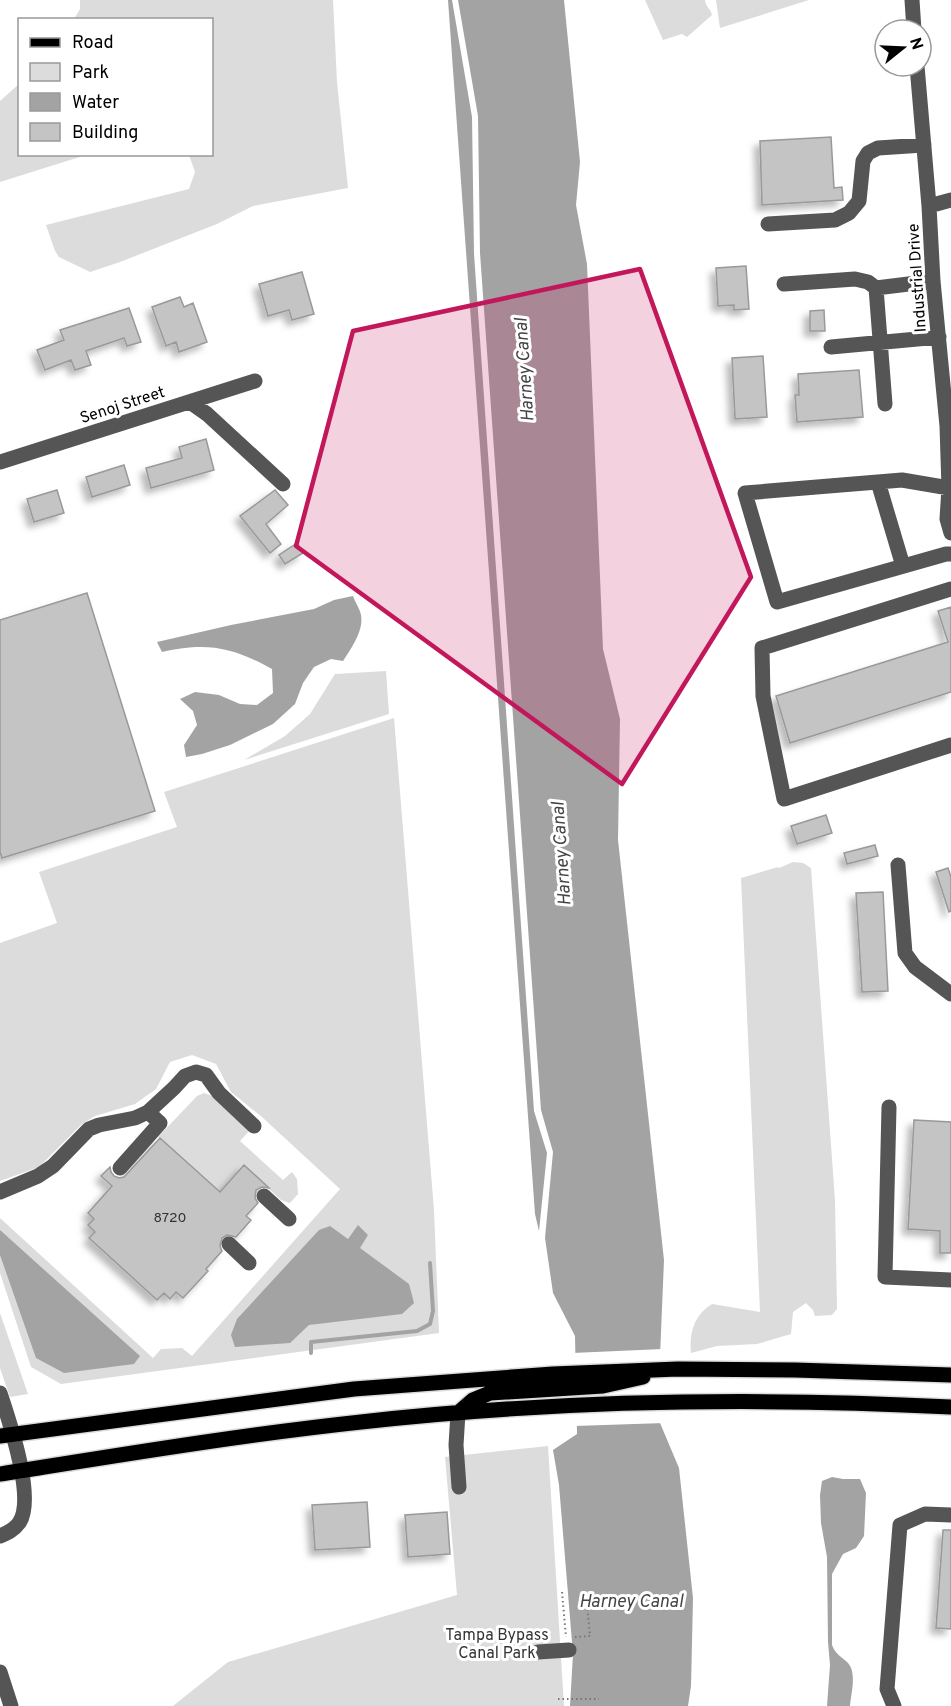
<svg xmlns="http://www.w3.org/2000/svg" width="951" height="1706" font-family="Overpass,sans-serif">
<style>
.green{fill:#dcdcdc}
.water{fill:#a3a3a3}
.pier{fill:#fff}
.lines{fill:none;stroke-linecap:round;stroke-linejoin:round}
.stream{stroke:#a3a3a3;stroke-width:4}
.building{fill:#c4c4c4;stroke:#999;stroke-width:1.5;filter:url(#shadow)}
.major-casing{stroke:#dbdbdb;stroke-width:18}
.path{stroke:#777;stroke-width:2;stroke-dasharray:1.5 3;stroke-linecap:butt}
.minor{stroke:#555;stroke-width:15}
.major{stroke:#000;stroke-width:15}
.marked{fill:#c2185b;fill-opacity:0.2;stroke:#c2185b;stroke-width:4.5;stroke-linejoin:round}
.labels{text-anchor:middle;stroke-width:6;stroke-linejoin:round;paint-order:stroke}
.number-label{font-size:14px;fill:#313131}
.street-label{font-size:16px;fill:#000;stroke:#fff}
.park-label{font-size:16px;fill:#333;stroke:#fff}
.water-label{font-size:18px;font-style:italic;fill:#444;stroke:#fff}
</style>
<defs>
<filter id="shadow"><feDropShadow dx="-5.5" dy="5.5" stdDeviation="3" flood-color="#0004"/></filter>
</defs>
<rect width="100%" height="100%" fill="#fff"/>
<!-- green -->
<path class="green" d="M80,0H333L337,82L348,188L253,206L217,224L120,262L90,272L59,257L55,251L46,225L189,189L195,172L189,155L212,154V20L74,19L80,9Z
M645,0H705C705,6 711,9 712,15L687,37L682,34L663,40Z
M716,0H809L720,28Z
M19,84L20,154L86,155L0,182V101Z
M386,671L389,714L244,760L285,736L310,714L335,674Z
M394,718L434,1210L439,1333L61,1384L31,1367L0,1273V1218L153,1358L161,1349L182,1348L192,1356L340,1189L262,1117L231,1092L216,1064L192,1055L170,1062L156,1089L135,1104L95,1116L82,1124L39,1167L0,1181V943L57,923L39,872L177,827L164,792Z
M793,862L803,863L811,868L835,1200L837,1309L832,1315L815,1316L813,1310L806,1303L793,1312L791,1334L757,1344L717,1346L691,1353C689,1333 694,1315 712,1304L760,1312L741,878L778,867L779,868Z
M204,1093L212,1096L249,1131L240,1141L283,1180L292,1172L297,1179L298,1194L290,1203L281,1200L244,1166L220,1192L158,1137L197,1096Z
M0,1313L28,1394L10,1397L0,1368Z
M548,1446L564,1706H173L228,1662L457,1595L445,1457Z"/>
<!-- water -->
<path class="water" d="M448,0H452L472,117L474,254L534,1111L547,1153L539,1231L535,1214Z
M458,0H564L580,162L576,205L587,264L603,649L620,719L618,840L664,1260L659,1380L660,1423L679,1468L693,1598L691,1686L688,1706H570L573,1654L559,1485L553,1450L577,1434L575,1336L553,1293L545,1238L553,1152L541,1110L480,253L478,116Z
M353,596C355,602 360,609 361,615C364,630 351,649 343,661L331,659L314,667L303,683L295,704L273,724L230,745L202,754L186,757L184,745L197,725L193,711L180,699L195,692L219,695L240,704L257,705L273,693L272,669C232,647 207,642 162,652L157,642L231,625L314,609L334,600Z
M358,1225L368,1235L360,1248L409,1284L414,1303L402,1314L309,1325L290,1343L235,1347L231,1335L237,1319L319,1230L330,1226L348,1239Z
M0,1230L140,1356L134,1364L64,1373L36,1358L0,1255Z
M832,1477L843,1479H860L866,1493L864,1536L856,1548L843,1554L832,1574V1645C835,1654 842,1657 848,1663C857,1673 851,1693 850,1706H827L830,1665L828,1642L827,1557L821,1523L820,1495L822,1481Z"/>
<!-- pier -->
<path class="pier" d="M663,1349L662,1379L678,1399L674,1418L665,1423L574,1426L572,1353Z"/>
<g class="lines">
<!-- stream -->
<path class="stream" d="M311,1353V1342L417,1331L430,1324L433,1311L430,1263"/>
</g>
<!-- building -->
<path class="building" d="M831,137L834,188L842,187L843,200L762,205L760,141Z
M746,266L749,309L734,310V305L718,306L716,268Z
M302,272L314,314L292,320L289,310L268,316L259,284Z
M180,297L184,307L193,303L207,342L179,352L176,342L166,346L152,307Z
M129,308L141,342L127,346L124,338L86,351L91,365L75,370L71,360L45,370L37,350L64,340L60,330Z
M824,310L825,331H810V311Z
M763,356L767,417L735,419L732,358Z
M859,370L863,417L797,422L795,395H799L798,374Z
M206,439L214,470L151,488L146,468L182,458L179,447Z
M124,465L130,485L92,497L86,477Z
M57,490L64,513L34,522L27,499Z
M275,490L288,505L266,524L281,544L270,553L240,516Z
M297,543L303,553L285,564L279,555Z
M87,593L155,811L2,858L0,852V620Z
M951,607V692L790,743L776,696L948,642L938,611Z
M826,815L832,833L797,844L791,826Z
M875,845L878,856L847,864L844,853Z
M948,868L951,877V911L949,912L936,872Z
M883,892L888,991L862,992L856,893Z
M914,1120L951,1122V1253H940V1231L908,1229Z
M160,1138L220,1192L244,1165L269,1188L262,1187L256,1190L255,1198L258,1203L246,1216L251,1220L236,1237L227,1235L222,1238L220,1246L222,1251L206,1269L208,1271L183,1298L176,1292L170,1299L164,1293L157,1300L89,1238L95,1232L88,1225L94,1219L88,1213L112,1186L101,1176L110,1167L111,1172L114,1176L119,1178L124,1177Z
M367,1502L370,1547L315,1550L312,1505Z
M447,1512L450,1554L408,1557L405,1515Z
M943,1530H951V1629L936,1628Z"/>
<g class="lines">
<!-- major casing -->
<g class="major-casing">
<path id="major" d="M458,1413L473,1400L490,1393L603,1386L643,1377
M0,1436L354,1389L553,1374L678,1369L795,1370L951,1375
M0,1474C120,1455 240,1435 361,1422C557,1400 754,1397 951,1407"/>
</g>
<!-- path -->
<path class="path" d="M562,1592L566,1637
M575,1637L590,1636L586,1594
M558,1699H599"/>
<!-- minor -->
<path class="minor" d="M912,0L914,30
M917,66L929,206L933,281L947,426L949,488L947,519L951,533
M929,206L951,200
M768,224L835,220L849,213L859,201L863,161L868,153L878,148L924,145
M784,284L855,279L868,282L876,288
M831,347L939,337
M190,402L207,414L283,484
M885,404L876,288L933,281
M0,462L255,381
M878,482L903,566
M949,488L902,480L745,493L777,602L946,554H951
M951,589L762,648L763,696L784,799L951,745
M898,865L905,953L915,967L951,994
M889,1107L885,1277L951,1280
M120,1168L160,1123L148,1112
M0,1192L38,1176L53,1166L89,1129L99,1125L135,1118L148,1112L174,1088L185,1076L196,1072L206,1075L219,1093L254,1126
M264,1196L289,1219
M229,1244L249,1263
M0,1393C9,1420 36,1499 19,1523C14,1530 7,1533 0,1536
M458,1413L456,1445L459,1487
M538,1652L569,1650
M0,1672L11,1706
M894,1706L887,1689L900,1525L925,1514L951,1515"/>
<!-- major -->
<use href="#major" class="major"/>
</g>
<!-- marked area -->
<path class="marked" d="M640,269L751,577L622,784L296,546L353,331Z"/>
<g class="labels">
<!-- number labels -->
<g class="number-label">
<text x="170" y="1222">8720</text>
</g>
<!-- street labels -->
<g class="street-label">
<text transform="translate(916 278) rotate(-94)" y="6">Industrial Drive</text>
<text transform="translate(122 404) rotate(-18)" y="6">Senoj Street</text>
</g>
<!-- park labels -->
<g class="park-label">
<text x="497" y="1640">Tampa Bypass<tspan x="497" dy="18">Canal Park</tspan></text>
</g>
<!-- water labels -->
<g class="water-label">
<text transform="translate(524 370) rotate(-94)" y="6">Harney Canal</text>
<text transform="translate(561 854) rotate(-94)" y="6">Harney Canal</text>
<text x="631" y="1607">Harney Canal</text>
</g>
</g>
<!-- legend -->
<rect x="18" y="18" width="195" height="138" fill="#ffffff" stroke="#999999" stroke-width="1.5"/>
<rect x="30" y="38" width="30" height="9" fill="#000000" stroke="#999999" stroke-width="1.5"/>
<text x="72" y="48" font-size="18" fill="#000000">Road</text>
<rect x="30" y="63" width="30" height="18" fill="#dcdcdc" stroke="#999999" stroke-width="1.5"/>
<text x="72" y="78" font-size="18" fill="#000000">Park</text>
<rect x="30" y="93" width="30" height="18" fill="#a3a3a3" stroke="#999999" stroke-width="1.5"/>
<text x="72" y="108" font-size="18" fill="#000000">Water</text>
<rect x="30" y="123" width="30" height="18" fill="#c4c4c4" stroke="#999999" stroke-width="1.5"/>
<text x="72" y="138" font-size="18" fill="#000000">Building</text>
<!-- north arrow -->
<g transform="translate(903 48) rotate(72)"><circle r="28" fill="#ffffff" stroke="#999999" stroke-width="1.5"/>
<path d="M0-4.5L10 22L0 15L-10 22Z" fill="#000000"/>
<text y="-9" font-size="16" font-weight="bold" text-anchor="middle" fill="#000000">N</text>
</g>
</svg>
